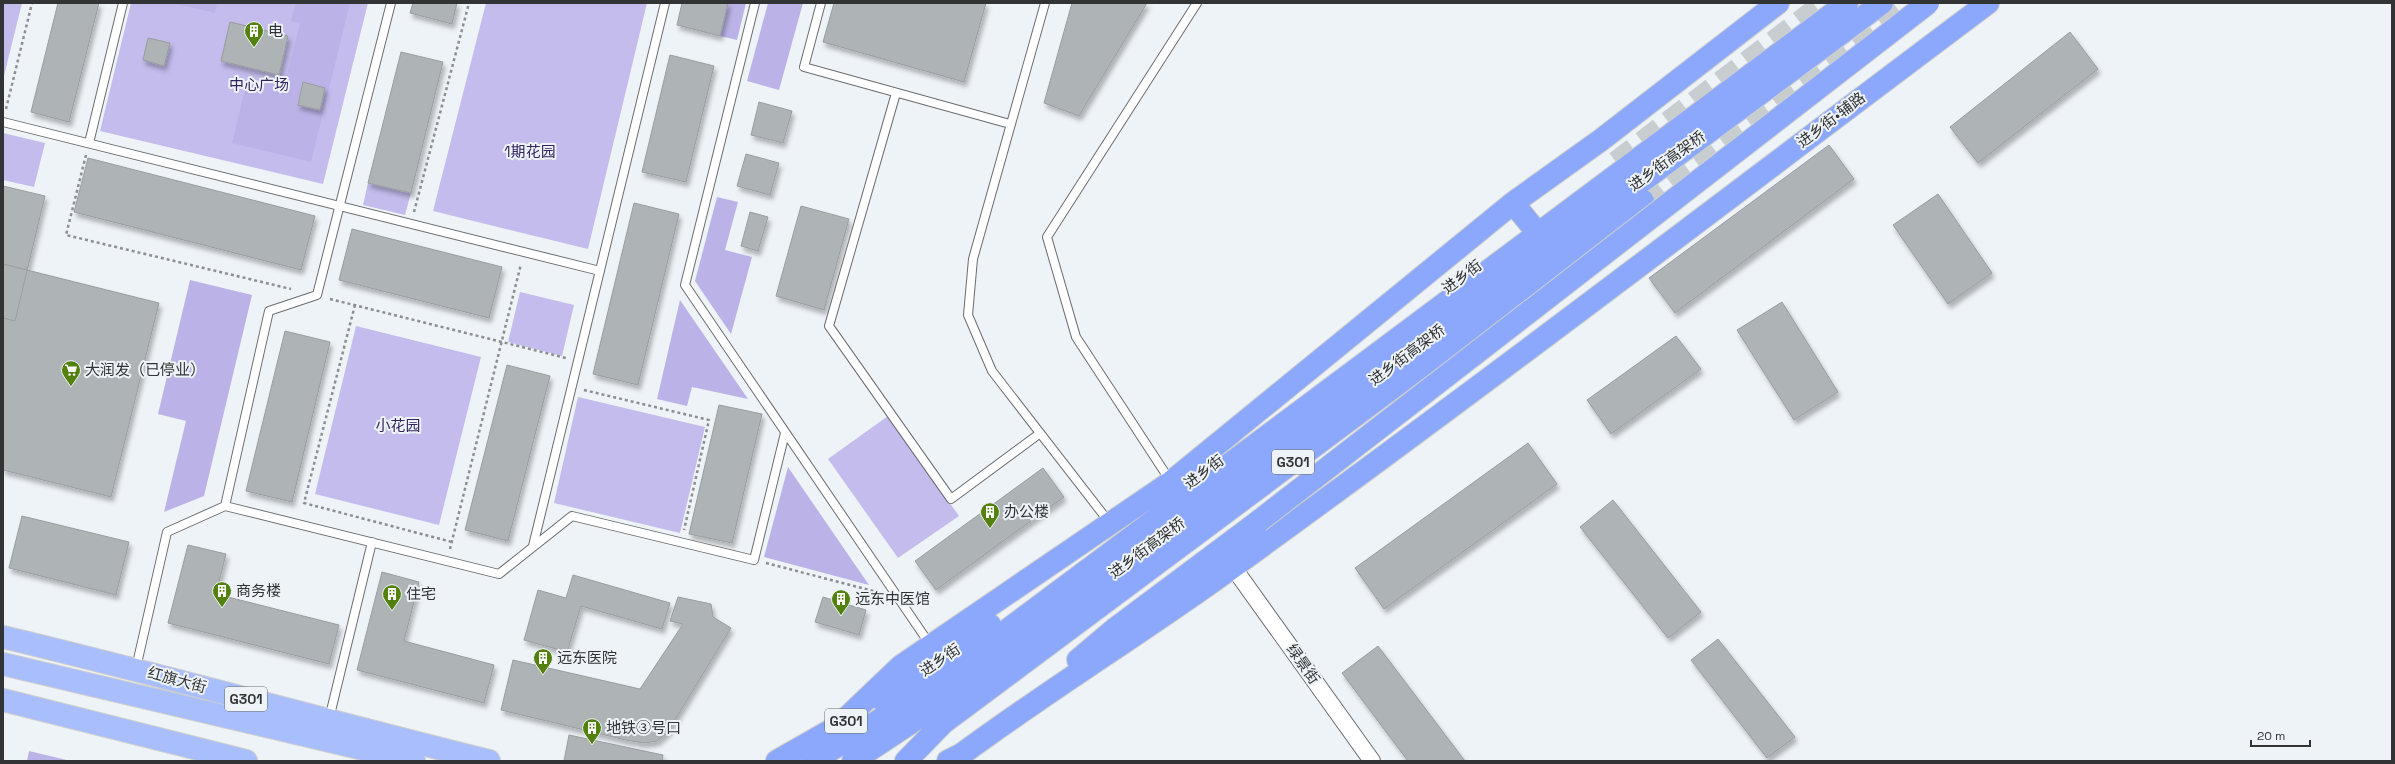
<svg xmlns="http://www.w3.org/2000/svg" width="2395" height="764" font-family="'Space Grotesk','Noto Sans SC',sans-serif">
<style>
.green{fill:#c3bcec}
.forest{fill:#bbb3e7}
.building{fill:#aeb4b6;stroke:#989da0;filter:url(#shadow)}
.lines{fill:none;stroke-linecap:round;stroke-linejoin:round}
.trunk-tunnel{stroke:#c8cdd0;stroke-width:22;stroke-dasharray:22 11;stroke-linecap:butt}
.service-casing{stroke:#6a6d71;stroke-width:10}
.minor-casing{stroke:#6a6d71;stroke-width:18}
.primary-casing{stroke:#cecece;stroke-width:24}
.trunk-casing{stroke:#cecece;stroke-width:24}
.path{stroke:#8c8f92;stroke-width:2.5;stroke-dasharray:3 3;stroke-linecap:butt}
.service{stroke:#fff;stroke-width:8}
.minor{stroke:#fff;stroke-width:16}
.primary{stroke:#a9befd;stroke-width:22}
.trunk{stroke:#8ca8fc;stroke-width:22}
.trunk-bridge-casing{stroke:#cecece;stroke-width:24;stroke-linecap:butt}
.trunk-bridge{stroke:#8ca8fc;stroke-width:22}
.labels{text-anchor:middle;stroke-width:4;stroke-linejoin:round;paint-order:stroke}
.shield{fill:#eef3f7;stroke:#6a6d6e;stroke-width:1}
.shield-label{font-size:14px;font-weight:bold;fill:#313334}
.poi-label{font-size:15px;fill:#313334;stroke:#eef3f7;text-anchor:start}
.park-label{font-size:15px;fill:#332360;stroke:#eef3f7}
.street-label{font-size:15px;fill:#313334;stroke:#eef3f7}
</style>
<defs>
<filter id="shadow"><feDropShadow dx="2.5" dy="4.5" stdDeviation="2" flood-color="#0004"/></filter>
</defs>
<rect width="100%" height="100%" fill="#eef3f7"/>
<!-- green -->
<path class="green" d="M3,3H22L3,80Z
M131,3H368L323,184L100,131Z
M486,3H647L588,249L433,211Z
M3,133L45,143L34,187L3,180Z
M368,183L411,193L405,215L363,205Z
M520,292L574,305L562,356L508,342Z
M356,326L481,357L439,525L315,494Z
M578,397L705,427L680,533L554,503Z
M888,416L959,516L898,558L828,459Z"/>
<!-- forest -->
<path class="forest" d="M172,3H217L215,13Z
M296,3H350L311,162L232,143L248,77L284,86L300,23L291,21Z
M728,3H746L737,40L720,36Z
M768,3H803L779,90L747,81Z
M717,197L738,202L725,250L752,257L731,334L695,281Z
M190,280L252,295L204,496L164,512L186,421L158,414Z
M680,300L748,399L692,387L687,406L657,399Z
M788,467L869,585L764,557Z
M29,751L71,761H27Z"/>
<!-- building -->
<path class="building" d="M58,3H99L69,122L31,112Z
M413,3H457L452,24L410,13Z
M682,3H728L720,36L677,25Z
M834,3H986L964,82L823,42Z
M1072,3H1147L1079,116L1044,103Z
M230,22L288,36L279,75L221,61Z
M2070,32L2098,69L1978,163L1950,127Z
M148,38L170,43L164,66L143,60Z
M401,52L443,62L411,193L368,183Z
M670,55L714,66L686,182L642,172Z
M303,82L325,88L320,110L298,105Z
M759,102L792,111L783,143L751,135Z
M1829,145L1854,179L1675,313L1649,278Z
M746,154L779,163L770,195L737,186Z
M88,158L315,216L301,270L74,212Z
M3,186L45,196L15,321L3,318Z
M1938,194L1992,273L1948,304L1893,225Z
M634,203L679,214L638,385L593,374Z
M801,206L849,219L824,310L776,296Z
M750,212L768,217L758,251L741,246Z
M352,229L502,267L489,318L339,280Z
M3,264L159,303L111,497L3,470Z
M1782,302L1838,392L1794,420L1737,330Z
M285,331L330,342L292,502L246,491Z
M1676,336L1701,369L1611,434L1587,400Z
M507,365L550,376L508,541L465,530Z
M719,405L762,414L732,543L689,534Z
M1528,443L1557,484L1384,609L1355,568Z
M1043,468L1064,497L936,590L915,561Z
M1613,500L1701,612L1668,638L1580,527Z
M22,516L129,542L116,595L9,568Z
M188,545L226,554L216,594L339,625L329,664L168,623Z
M382,572L419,582L404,641L494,665L484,703L357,670Z
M573,575L670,603L662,629L581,606L567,652L524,640L538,590L566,598Z
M678,597L711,604L713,617L731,628L667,733L657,741L644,743L626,740L501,710L513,660L640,689L683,624L670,621Z
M823,597L866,610L859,635L815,622Z
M1718,639L1795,737L1767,758L1691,660Z
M1378,646L1465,761H1408L1342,673Z
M569,735L663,755L662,761H564Z"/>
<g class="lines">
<!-- trunk-tunnel -->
<path class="trunk-tunnel" d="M1616,162L1824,3
M1643,201L1907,3"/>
<!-- service casing -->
<g class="service-casing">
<path id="service" d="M755,3L685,285L931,646
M821,3L804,67L1010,124
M1045,3L973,259L968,315L992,371L1109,522
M896,93L829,326L951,499L1039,434
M3,122L600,271
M89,143L123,3
M1171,482L1076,337L1047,237L1197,3
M225,506L499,574L572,516L754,560L785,433
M533,546L665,3
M136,668L167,532L225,506L269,311L317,295L391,3
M329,719L372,542"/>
</g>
<!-- minor casing -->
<g class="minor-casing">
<path id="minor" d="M1233,567L1372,761"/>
</g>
<!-- primary casing -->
<g class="primary-casing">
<path id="primary" d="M3,637C166,676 327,721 489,761
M3,664L414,761
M3,700L246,761"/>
</g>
<!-- trunk casing -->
<g class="trunk-casing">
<path id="trunk" d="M1513,203L1531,225
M1078,660L1116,628L1259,521
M881,699L990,625
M836,728L901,666L1171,482L1513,203L1601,140L1778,3
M777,761L849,720
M813,761L923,693L1847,3
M853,761L933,708L1882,3
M906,761L943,723L1643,201
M948,761L962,754C1050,689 1143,632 1230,569C1486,384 1736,192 1988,3"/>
</g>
<!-- path -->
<path class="path" d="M6,109L32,3
M86,155L66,235L291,289
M414,212L469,3
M330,299L566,358
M355,305L304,503L452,542
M584,390L709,420L684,530
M450,549L521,264
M766,563L877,592"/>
<!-- service -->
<use href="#service" class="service"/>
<!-- minor -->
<use href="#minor" class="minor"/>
<!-- primary -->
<use href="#primary" class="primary"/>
<!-- trunk -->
<use href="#trunk" class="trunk"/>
<!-- trunk-bridge casing -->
<g class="trunk-bridge-casing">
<path id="trunk-bridge" d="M1259,521L1928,3"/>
</g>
<!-- trunk-bridge -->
<use href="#trunk-bridge" class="trunk-bridge"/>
</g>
<!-- icons -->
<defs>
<g id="building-pin" transform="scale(1)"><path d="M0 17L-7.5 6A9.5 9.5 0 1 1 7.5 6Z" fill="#52810e" stroke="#eef3f7"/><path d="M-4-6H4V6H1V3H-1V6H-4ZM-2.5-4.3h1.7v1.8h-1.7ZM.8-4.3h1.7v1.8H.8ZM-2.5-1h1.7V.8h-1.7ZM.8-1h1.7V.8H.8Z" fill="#fff"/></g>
<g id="supermarket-pin" transform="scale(1)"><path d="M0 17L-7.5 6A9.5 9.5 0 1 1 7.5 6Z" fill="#52810e" stroke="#eef3f7"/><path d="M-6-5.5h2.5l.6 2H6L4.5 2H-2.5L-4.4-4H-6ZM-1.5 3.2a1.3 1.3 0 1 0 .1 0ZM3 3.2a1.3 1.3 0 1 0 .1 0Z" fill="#fff"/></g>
</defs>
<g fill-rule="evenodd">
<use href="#building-pin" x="254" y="31"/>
<use href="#supermarket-pin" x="71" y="370"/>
<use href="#building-pin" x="990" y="512"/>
<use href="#building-pin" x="222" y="591"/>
<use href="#building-pin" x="392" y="594"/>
<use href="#building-pin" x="841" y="599"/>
<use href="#building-pin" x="543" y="658"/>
<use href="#building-pin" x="592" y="728"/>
</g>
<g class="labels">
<!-- shield labels -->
<g class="shield">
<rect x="1272" y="450" width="42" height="24" rx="3"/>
<rect x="225" y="687" width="42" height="24" rx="3"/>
<rect x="825" y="709" width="42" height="24" rx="3"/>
</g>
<g class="shield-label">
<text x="1293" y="467">G301</text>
<text x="246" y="704">G301</text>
<text x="846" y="726">G301</text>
</g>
<!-- poi labels -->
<g class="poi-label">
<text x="268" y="36">电</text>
<text x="85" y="375">大润发（已停业）</text>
<text x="1004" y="517">办公楼</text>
<text x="236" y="596">商务楼</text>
<text x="406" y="599">住宅</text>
<text x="855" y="604">远东中医馆</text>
<text x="557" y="663">远东医院</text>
<text x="606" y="733">地铁③号口</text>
</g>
<!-- park labels -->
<g class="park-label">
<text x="259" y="90">中心广场</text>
<text x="530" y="157">1期花园</text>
<text x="398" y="431">小花园</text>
</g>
<!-- street labels -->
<g class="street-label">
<text transform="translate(1831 120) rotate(-37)" y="5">进乡街•辅路</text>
<text transform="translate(1667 161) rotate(-36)" y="5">进乡街高架桥</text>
<text transform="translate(1462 277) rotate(-37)" y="5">进乡街</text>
<text transform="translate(1407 355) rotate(-37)" y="5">进乡街高架桥</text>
<text transform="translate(1204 472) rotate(-37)" y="5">进乡街</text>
<text transform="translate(1147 548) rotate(-37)" y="5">进乡街高架桥</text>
<text transform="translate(940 660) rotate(-34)" y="5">进乡街</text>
<text transform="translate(1303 664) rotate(55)" y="5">绿景街</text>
<text transform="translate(177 680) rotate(15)" y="5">红旗大街</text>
</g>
</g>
<!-- border -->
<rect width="2395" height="764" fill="none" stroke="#313334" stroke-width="8"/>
<!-- scale -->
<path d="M2251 740v6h59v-6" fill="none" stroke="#313334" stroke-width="2"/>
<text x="2257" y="740" font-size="12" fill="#313334" stroke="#eef3f7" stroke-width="3" paint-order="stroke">20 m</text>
</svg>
